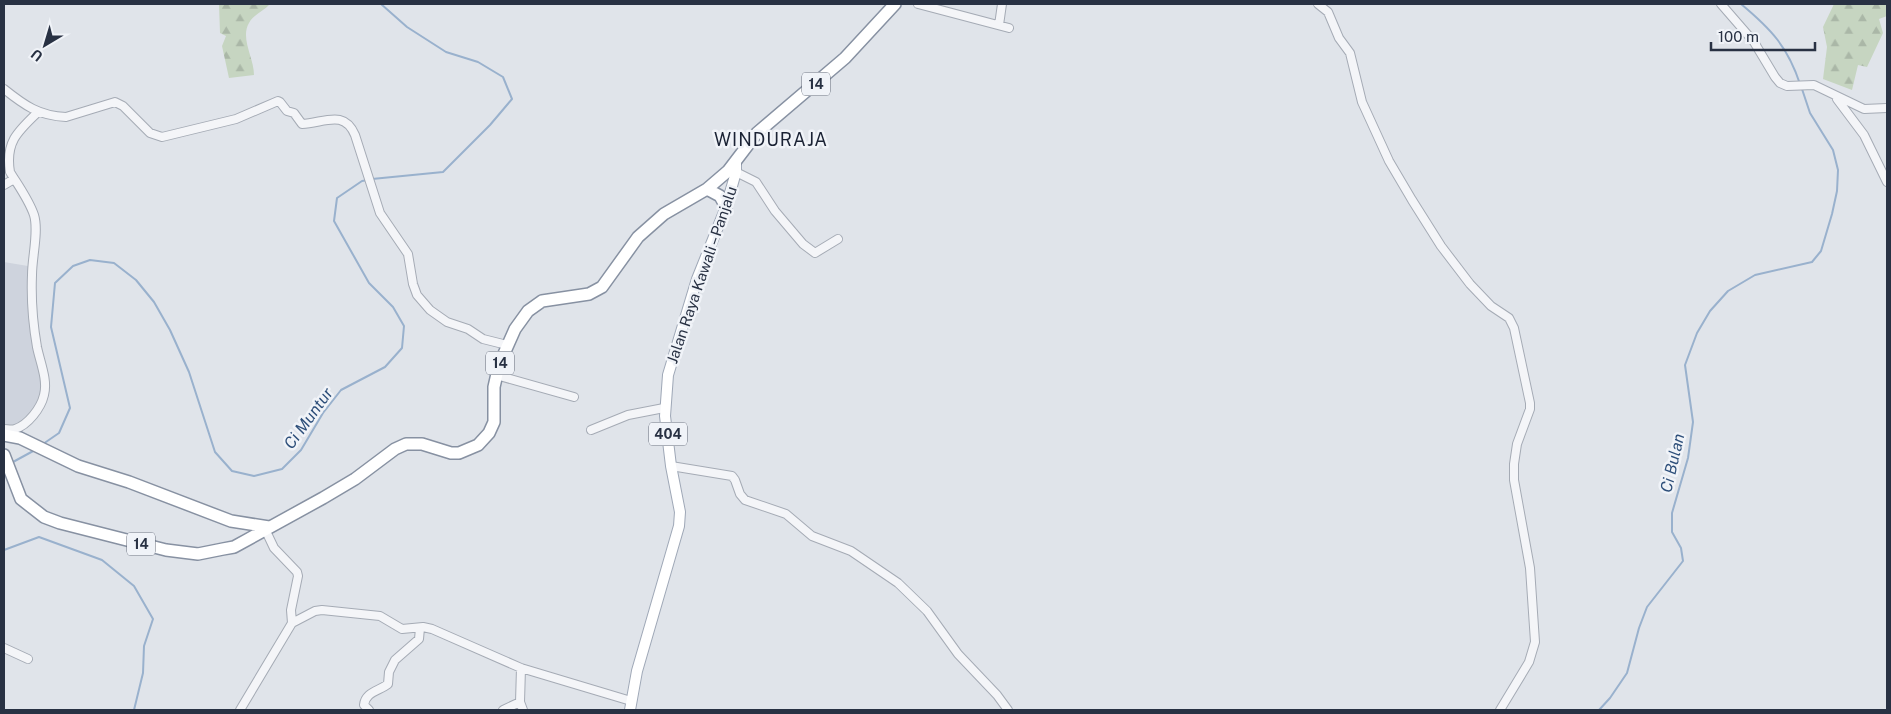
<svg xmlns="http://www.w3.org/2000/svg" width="1891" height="714" font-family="'Public Sans',sans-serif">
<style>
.built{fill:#ced3dd}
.forest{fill:url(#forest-firs)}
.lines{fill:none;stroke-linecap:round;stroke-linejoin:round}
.stream{stroke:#99b1cd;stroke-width:2}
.minor-casing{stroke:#a5abb5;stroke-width:10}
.major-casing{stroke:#9fa8b7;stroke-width:12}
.highway-casing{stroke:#8791a2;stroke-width:14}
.minor{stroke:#f4f5f8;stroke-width:8}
.major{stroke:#fff;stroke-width:10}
.highway{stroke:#fff;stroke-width:11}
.labels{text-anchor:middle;stroke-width:5;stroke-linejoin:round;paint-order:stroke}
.shield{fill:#f0f3f8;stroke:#646b79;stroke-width:1}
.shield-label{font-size:14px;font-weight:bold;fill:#283143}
.street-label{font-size:15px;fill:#283143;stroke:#f0f3f8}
.water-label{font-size:16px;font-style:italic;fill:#2e4f7a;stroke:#f0f3f8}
.quarter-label{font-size:18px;letter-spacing:1px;fill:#1a2234;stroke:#f0f3f8}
</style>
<defs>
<pattern id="forest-firs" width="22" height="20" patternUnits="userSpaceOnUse" patternTransform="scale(1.25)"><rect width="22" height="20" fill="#c6d5c1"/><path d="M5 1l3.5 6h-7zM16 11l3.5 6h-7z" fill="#aab7a7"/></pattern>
</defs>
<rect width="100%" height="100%" fill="#e0e4ea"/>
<!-- built -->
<path class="built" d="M4,262L28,266L31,326L42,390L39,401L33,411L25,419L13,426L4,425Z"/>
<!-- forest -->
<path class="forest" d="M219,4H270C264,11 254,14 249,23C240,38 254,58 254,75L229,78L222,46L226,36L220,33Z
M1834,4H1887V16L1879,19L1883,33L1867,67L1858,65L1852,90L1823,79L1827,47L1823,27Z"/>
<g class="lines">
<!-- stream -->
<path class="stream" d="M1741,4C1771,29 1788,47 1800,84
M372,179L443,172L490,125L512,99L503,77L478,62L446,52L407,27L381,4
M43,444L59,433L70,408L51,327L55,283L73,266L90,260L114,263L136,280L154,302L170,330L189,372L215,452L232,471L254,476L282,469L301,450L323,413L341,390L385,367L402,348L404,326L393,307L369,283L334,221L337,198L362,181L368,180
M13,462L35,450
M4,550L39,537L102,560L134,586L153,619L144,646L143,673L134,710
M1599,710L1610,698L1627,673L1639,628L1647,607L1683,561L1681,548L1672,532V513L1688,458L1693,422L1685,365L1697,333L1710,311L1728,291L1755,275L1812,262L1821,251L1832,214L1837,191L1838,170L1833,150L1810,113L1802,89"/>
<!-- minor casing -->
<g class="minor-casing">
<path id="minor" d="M918,4L1009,28
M1318,4L1328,12L1339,38L1350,53L1362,102L1389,161L1412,200L1441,246L1470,284L1491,306L1509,318L1514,328L1530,403V409L1517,444L1514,464V480L1530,568L1535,642L1529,662L1500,710
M1721,4L1754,42L1775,77L1780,83L1787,86L1814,85L1864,109L1887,108
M999,25L1002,4
M4,89C24,105 39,116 66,117L115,102L123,106L150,133L162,137L236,119L278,101L280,102L287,111L294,113L302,124C324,123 344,109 355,135L380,213L408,254L413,284L417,295L430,310L447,322L468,329L483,339L507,345
M1837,99L1864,135L1887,182
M736,172L756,182L775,211L803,244L815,253L838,239
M4,185L14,179
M496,375L574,397
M4,429C7,429 12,430 15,429C28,425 41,408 44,395C48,380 40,362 37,347C33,324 31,299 32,275C32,257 39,231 34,215C29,200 18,185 10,172C5,142 18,131 38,112
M591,430L628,415L664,408
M671,466L732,476L735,480L740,494L745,500L786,514L812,536L851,551L898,583L927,611L958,654L997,695L1008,710
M265,529L274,548L297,572L298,576L291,610L292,623L315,611L322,610L380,616L402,629L423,627L432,629L521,668L631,701
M4,648L28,659
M521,668L520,702L523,710
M240,710L292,623
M369,710L364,705C365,692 379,691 388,684L389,672L395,660L419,639L420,628
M503,710L520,702"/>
</g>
<!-- major casing -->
<g class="major-casing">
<path id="major" d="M630,710L637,671L679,526L680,512L671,466L665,416L668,375L697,279L726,207L736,172V162"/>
</g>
<!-- highway casing -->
<g class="highway-casing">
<path id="highway" d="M707,189L720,196L726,207
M4,435L20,438L78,466L129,482L231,521L269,527
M4,455L21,499L44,517L60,523L166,550L198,554L223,549L234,547L323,498L355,479L395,449L406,444H422L451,453H459L478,445L489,433L494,422V387L499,365L515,329L528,311L542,301L589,294L602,287L638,237L664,214L707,189L728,171L757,133L845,58L895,4"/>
</g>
<!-- minor -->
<use href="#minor" class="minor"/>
<!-- major -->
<use href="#major" class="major"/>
<!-- highway -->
<use href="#highway" class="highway"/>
</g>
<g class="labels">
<!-- shield labels -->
<g class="shield">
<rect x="802" y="72.5" width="28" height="23" rx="4"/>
<rect x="486" y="351.5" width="28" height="23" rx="4"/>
<rect x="649" y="422.5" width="38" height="23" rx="4"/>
<rect x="127" y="532.5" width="28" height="23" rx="4"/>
</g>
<g class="shield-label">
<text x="816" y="89">14</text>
<text x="500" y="368">14</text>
<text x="668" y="439">404</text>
<text x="141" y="549">14</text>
</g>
<!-- street labels -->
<g class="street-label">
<text transform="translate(702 275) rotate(-71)" y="5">Jalan Raya Kawali – Panjalu</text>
</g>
<!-- water labels -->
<g class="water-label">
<text transform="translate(308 418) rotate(-54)" y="6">Ci Muntur</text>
<text transform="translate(1672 463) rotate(-77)" y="6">Ci Bulan</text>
</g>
<!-- quarter labels -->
<g class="quarter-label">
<text x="771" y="146">WINDURAJA</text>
</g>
</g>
<!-- border -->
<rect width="1891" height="714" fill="none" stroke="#283143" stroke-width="10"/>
<!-- north arrow -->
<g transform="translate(45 45) rotate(218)" stroke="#f0f3f8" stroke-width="4" paint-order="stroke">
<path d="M0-4L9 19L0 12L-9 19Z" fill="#283143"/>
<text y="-8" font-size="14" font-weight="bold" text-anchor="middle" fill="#283143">U</text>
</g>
<!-- scale -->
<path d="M1711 42v8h104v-8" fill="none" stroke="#283143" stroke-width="2.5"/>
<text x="1718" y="42" font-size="15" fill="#283143" stroke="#f0f3f8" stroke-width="4" paint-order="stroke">100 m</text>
</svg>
